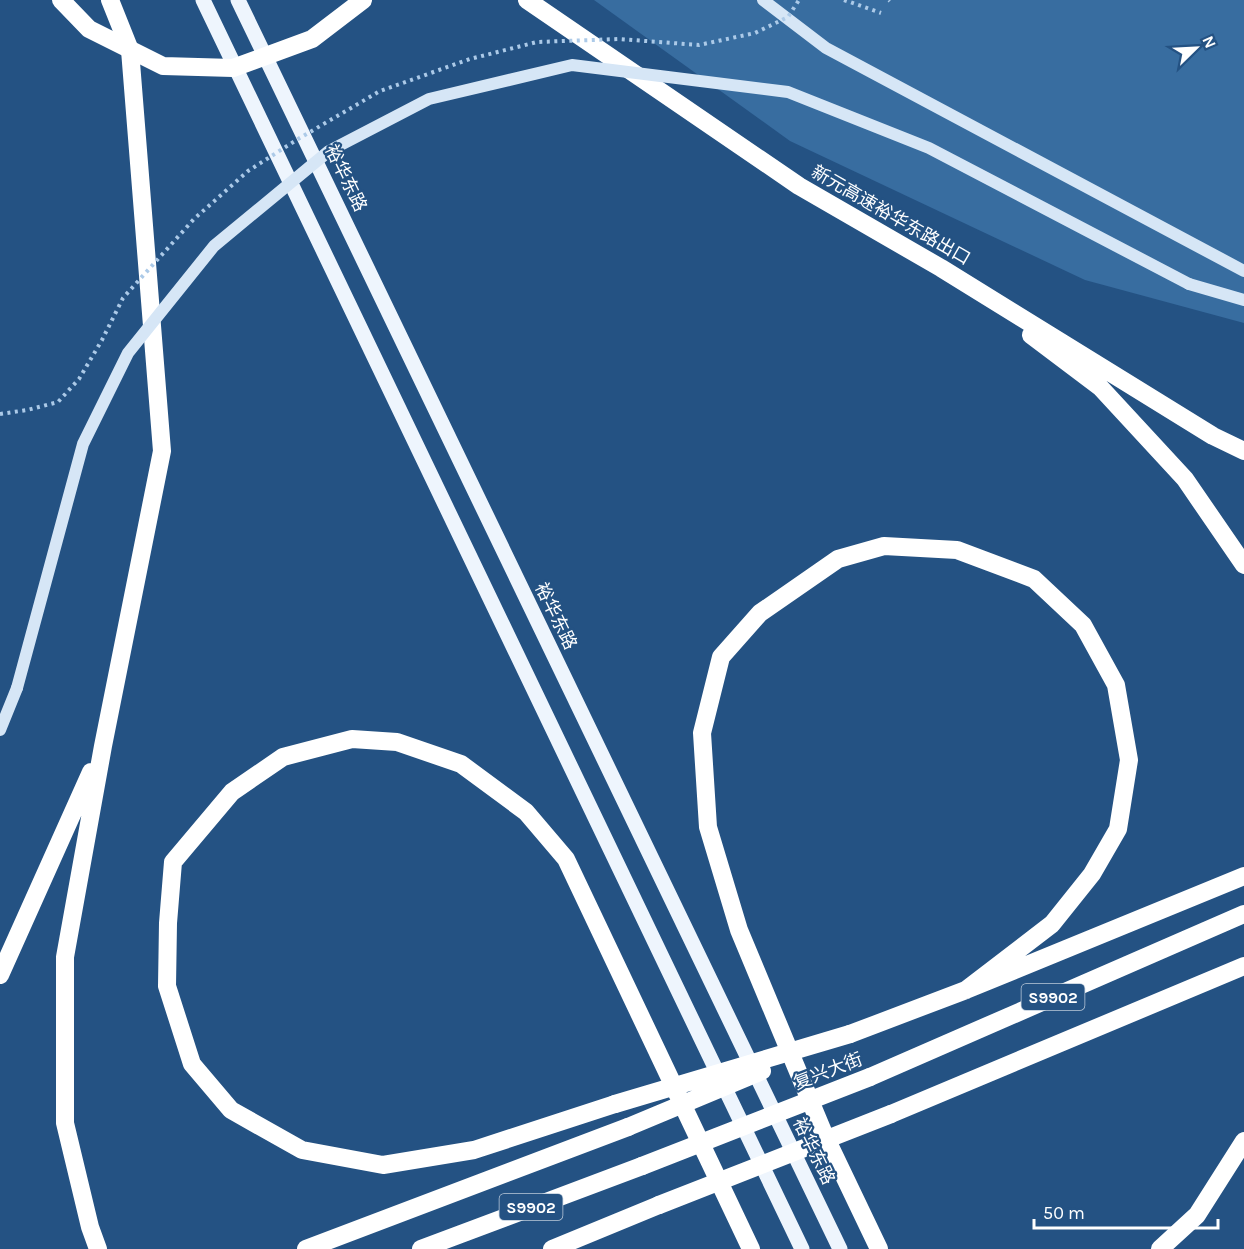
<svg xmlns="http://www.w3.org/2000/svg" width="1244" height="1249" font-family="Karla,'Noto Sans SC',sans-serif">
<style>
.green{fill:#386da0}
.lines{fill:none;stroke-linecap:round;stroke-linejoin:round}
.path{stroke:#accae8;stroke-width:4;stroke-dasharray:3 4.5;stroke-linecap:butt}
.secondary{stroke:#d6e6f6;stroke-width:12}
.primary{stroke:#eef5fd;stroke-width:15}
.highway{stroke:#fff;stroke-width:18}
.path-bridge{stroke:#accae8;stroke-width:4;stroke-dasharray:3 4.5;stroke-linecap:butt}
.secondary-bridge{stroke:#d6e6f6;stroke-width:12}
.highway-bridge{stroke:#fff;stroke-width:18}
.labels{text-anchor:middle;stroke-width:4.5;stroke-linejoin:round;paint-order:stroke}
.shield{fill:#245283;stroke:#bdcbda;stroke-width:1.5}
.shield-label{font-size:16px;font-weight:bold;fill:#fff}
.street-label{font-size:18px;fill:#fff;stroke:#245283}
</style>
<rect width="100%" height="100%" fill="#245283"/>
<!-- green -->
<path class="green" d="M594,0H1244V323L1085,280L790,141Z"/>
<g class="lines">
<!-- path -->
<path class="path" d="M844,0L881,13
M889,0L890,1"/>
<!-- secondary -->
<path class="secondary" d="M763,0L826,48L1244,271
M1189,284L1244,300
M0,730L17,688"/>
<!-- primary -->
<path class="primary" d="M203,0L802,1249
M238,0L840,1249"/>
<!-- highway -->
<path class="highway" d="M527,0L799,186L941,268L1213,436L1244,451
M1031,335L1100,387L1185,479L1244,565
M0,975L91,772
M850,1034L966,990L1244,876
M870,1077L1244,914
M615,1104L474,1150L383,1165L302,1150L231,1110L192,1064L167,986L168,923L173,862L232,792L283,757L352,739L397,742L461,764L526,812L566,859L751,1249
M891,1114L1244,966
M98,1249L90,1227L65,1123V957L103,746L162,451L130,50L110,0
M306,1249L628,1127
M421,1249L642,1166
M552,1249L659,1205
M879,1249L824,1134L739,930L708,827L702,733L721,657L760,613L838,559L884,546L957,550L1034,579L1083,625L1116,685L1129,760L1118,829L1092,874L1052,924L966,990
M1160,1249L1197,1215L1244,1141"/>
<!-- path-bridge -->
<path class="path-bridge" d="M0,414L27,410L58,402L79,379L102,340L123,298L194,219L248,171L298,139L380,91L470,59L537,42L619,39L699,45L755,33L788,17L799,0"/>
<!-- secondary-bridge -->
<path class="secondary-bridge" d="M17,688L83,444L128,353L214,246L329,151L429,99L572,65L788,92L929,148L1189,284"/>
<!-- highway-bridge -->
<path class="highway-bridge" d="M61,0L89,29L163,66L233,68L312,39L363,0
M615,1104L850,1034
M628,1127L762,1071
M642,1166L870,1077
M659,1205L891,1114"/>
</g>
<g class="labels">
<!-- shield labels -->
<g class="shield">
<rect x="1021.5" y="984" width="63" height="26" rx="4.5"/>
<rect x="499.5" y="1194" width="63" height="26" rx="4.5"/>
</g>
<g class="shield-label">
<text x="1053" y="1003">S9902</text>
<text x="531" y="1213">S9902</text>
</g>
<!-- street labels -->
<g class="street-label">
<text transform="translate(346 178) rotate(64)" y="6">裕华东路</text>
<text transform="translate(891 215) rotate(30)" y="6">新元高速裕华东路出口</text>
<text transform="translate(556 616) rotate(64)" y="6">裕华东路</text>
<text transform="translate(828 1071) rotate(-21)" y="6">复兴大街</text>
<text transform="translate(814 1151) rotate(64)" y="6">裕华东路</text>
</g>
</g>
<!-- north arrow -->
<g transform="translate(1196 48) rotate(66)" stroke="#245283" stroke-width="4.5" paint-order="stroke">
<path d="M0-4.5L10 22L0 15L-10 22Z" fill="#ffffff"/>
<text y="-9" font-size="16" font-weight="bold" text-anchor="middle" fill="#ffffff">N</text>
</g>
<!-- scale -->
<path d="M1034 1219v9h184v-9" fill="none" stroke="#ffffff" stroke-width="3"/>
<text x="1043" y="1219" font-size="18" fill="#ffffff" stroke="#245283" stroke-width="4.5" paint-order="stroke">50 m</text>
</svg>
